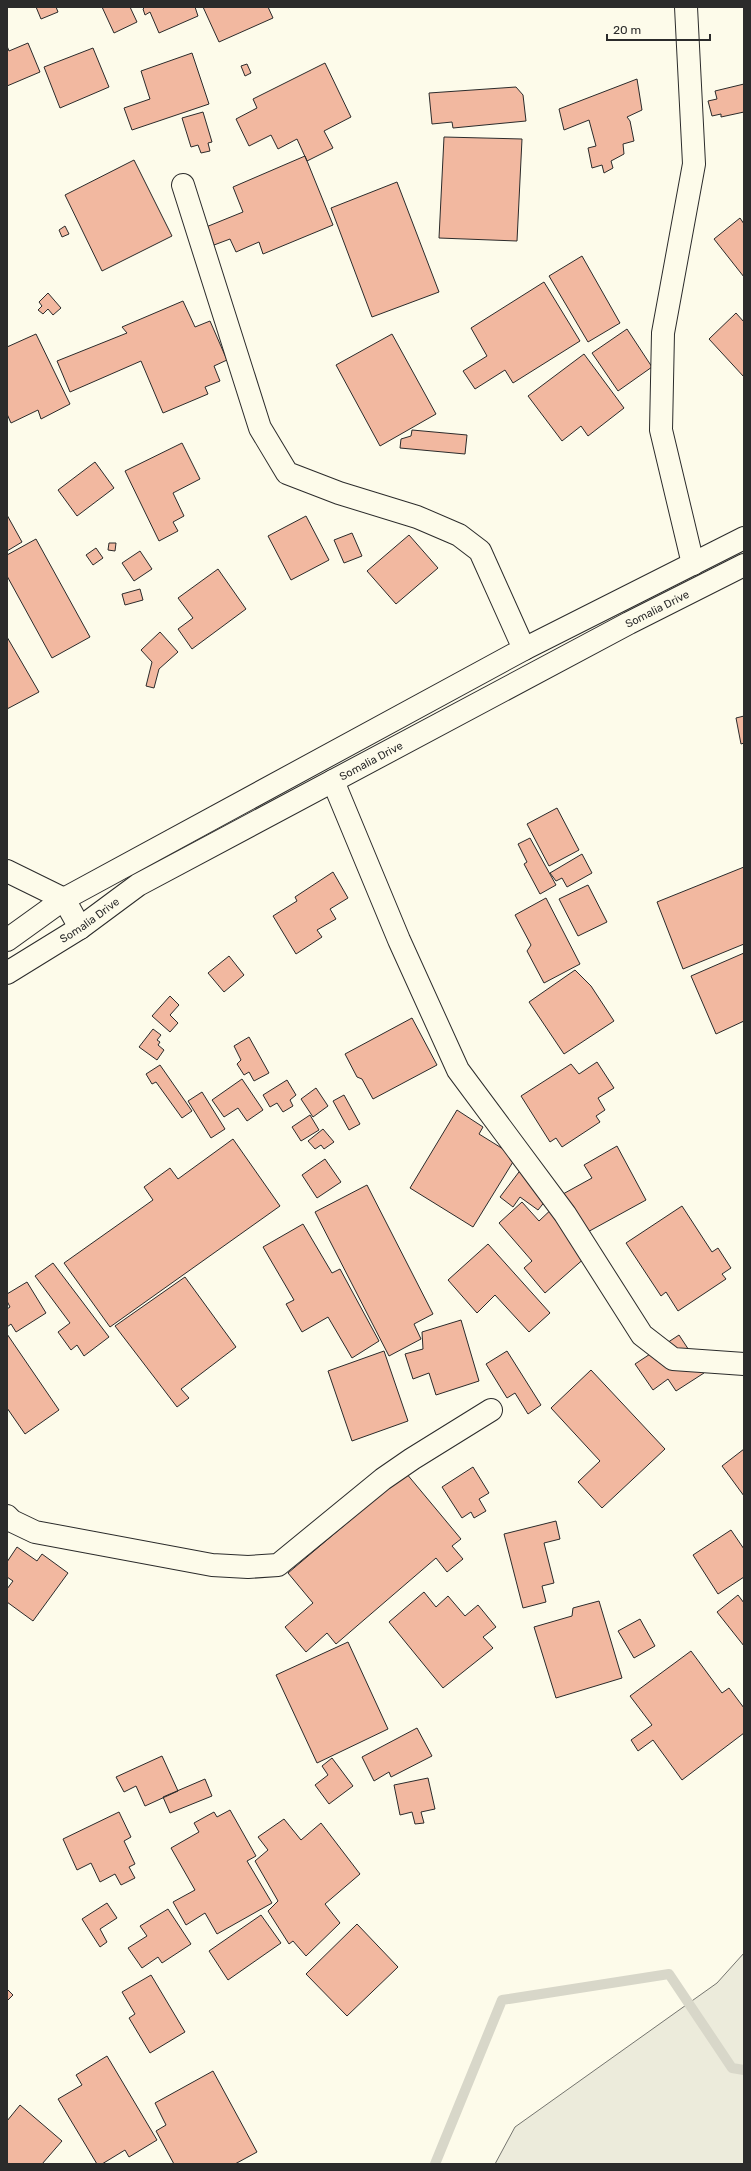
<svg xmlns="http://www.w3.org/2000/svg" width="751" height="2171" font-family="Rubik,sans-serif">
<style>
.green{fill:#ecebdb;stroke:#74746e}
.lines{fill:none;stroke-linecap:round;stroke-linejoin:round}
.stream{stroke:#d8d7c9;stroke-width:10}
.building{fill:#f2b8a0;stroke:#2b2b2b}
.minor-casing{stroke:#2b2b2b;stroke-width:24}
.major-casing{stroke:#2b2b2b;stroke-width:24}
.minor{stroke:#fdfbea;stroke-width:22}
.major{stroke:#fdfbea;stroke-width:22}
.labels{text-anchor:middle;stroke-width:3;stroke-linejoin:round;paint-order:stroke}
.street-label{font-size:11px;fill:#2b2b2b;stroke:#fdfbea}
</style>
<rect width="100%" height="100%" fill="#fdfbea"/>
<!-- green -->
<path class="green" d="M744,1953V2164H495L515,2127L717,1983Z"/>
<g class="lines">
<!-- stream -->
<path class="stream" d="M435,2164L502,2000L669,1974L732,2068L744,2070"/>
</g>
<!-- building -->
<path class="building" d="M36,7H56L58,12L41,19Z
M102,7H130L137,22L114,33Z
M145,7H195L198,16L159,33L150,12L145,15L143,9Z
M203,7H268L273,18L219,42Z
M28,43L40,72L7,86V46L9,51Z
M93,48L109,87L60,108L44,67Z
M192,53L209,104L132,130L124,108L150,99L141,71Z
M325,63L351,117L324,131L333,148L307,161L297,139L278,149L271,135L249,146L236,119L257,108L253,99Z
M247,64L251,73L245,76L241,66Z
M637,79L642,110L627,117L630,121L634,141L623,144L624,154L611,161L613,168L604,173L602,165L592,168L588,148L596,146L589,120L564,130L559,109Z
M744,84V112L721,117V114L712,116L708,101L717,99L715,91Z
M516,87L523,95L526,121L453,128L452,122L432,124L429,93Z
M203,112L212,142L208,143L210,151L201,153L198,145L191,147L182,118Z
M444,137L522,139L517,241L439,238Z
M305,156L333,225L263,254L259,242L236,252L230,239L214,245L206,227L243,212L233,187Z
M134,160L172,236L102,271L65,195Z
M397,182L439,292L372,317L331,208Z
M740,218L744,224V277L714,239Z
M65,226L69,234L62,237L59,230Z
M582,256L620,323L588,342L549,276Z
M544,282L580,341L513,383L505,370L475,389L463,371L487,356L471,328Z
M48,293L61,308L53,315L48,309L43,314L38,310L42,306L39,302Z
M183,301L195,327L210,321L227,360L214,366L220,381L205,387L208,394L163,413L141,361L70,392L57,361L127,333L122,327Z
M736,313L744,322V377L709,339Z
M627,329L652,367L618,391L592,353Z
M36,334L70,404L41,419L38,410L11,423L7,414V347Z
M392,334L436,414L380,446L336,365Z
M584,354L624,408L588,436L581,426L562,441L528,396Z
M412,430L467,435L465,454L400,448L401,439L411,436Z
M182,443L200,479L173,493L184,516L173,522L178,531L159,541L125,471Z
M95,462L114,488L77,516L58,490Z
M7,515L22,542L7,551Z
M306,516L329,560L291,580L268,536Z
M352,533L362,556L344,563L334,540Z
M409,535L438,568L396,604L367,571Z
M36,539L90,637L52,658L7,576V555Z
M109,543H116L115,551L108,550Z
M96,548L103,558L93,565L86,555Z
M140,551L152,569L134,581L122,563Z
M218,569L246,609L192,649L178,629L193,618L178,598Z
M140,589L143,600L125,605L122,594Z
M160,632L178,652L159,669L154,688L146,686L152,662L141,650Z
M7,637L39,692L7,709Z
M744,716V743L741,744L736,718Z
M557,808L579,850L549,866L527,824Z
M530,838L556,885L540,894L524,864L527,862L518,844Z
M582,854L592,873L567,887L562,878L556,881L550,873Z
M744,867V944L683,969L657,902Z
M333,872L348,898L330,909L336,919L317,930L322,937L296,954L273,916L297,901L295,897Z
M588,885L607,922L578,936L559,899Z
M546,898L580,964L544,983L527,951L531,945L515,915Z
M744,953V1021L716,1034L691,976Z
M229,956L244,975L224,992L208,973Z
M575,970L591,986L614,1021L564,1054L529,1002Z
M170,996L179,1005L170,1015L178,1023L170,1032L152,1016Z
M412,1018L437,1065L373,1099L362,1079L357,1077L345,1054Z
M153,1029L161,1035L157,1040L160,1042L158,1045L164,1050L157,1060L139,1047Z
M249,1037L269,1073L254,1081L249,1072L244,1075L237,1064L241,1060L234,1046Z
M597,1062L614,1088L598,1098L605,1110L596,1116L600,1122L562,1147L556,1138L550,1142L521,1096L571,1064L579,1074Z
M160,1065L192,1111L182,1118L156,1082L152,1084L146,1074Z
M242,1079L263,1110L247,1121L238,1108L224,1117L212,1100Z
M287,1080L296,1095L290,1100L293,1106L283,1112L277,1103L270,1107L263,1095Z
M316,1088L328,1106L313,1117L301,1099Z
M202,1092L225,1129L211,1138L188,1101Z
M344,1095L360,1124L349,1130L333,1101Z
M457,1110L483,1127L479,1134L516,1157L473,1227L410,1188Z
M310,1115L319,1130L301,1141L292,1127Z
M323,1129L334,1142L324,1149L321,1145L315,1149L308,1141Z
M233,1139L280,1206L110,1327L64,1263L153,1200L144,1187L170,1168L178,1179Z
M617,1146L646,1200L584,1234L563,1194L592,1178L584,1165Z
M325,1159L341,1182L317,1198L302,1175Z
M525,1164L550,1195L538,1210L520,1197L513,1207L500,1197Z
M367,1185L433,1314L414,1324L421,1339L389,1356L315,1212Z
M522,1202L539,1221L556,1205L595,1249L545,1293L524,1268L532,1261L499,1223Z
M682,1206L712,1252L718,1248L731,1268L722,1274L726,1279L678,1311L666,1292L661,1296L626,1243Z
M303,1224L332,1273L340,1269L379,1341L352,1358L328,1317L302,1332L286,1304L294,1300L263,1247Z
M488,1244L550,1313L529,1332L495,1295L477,1313L448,1280Z
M53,1263L109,1337L84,1356L77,1345L71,1350L58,1332L70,1323L35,1276Z
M185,1277L236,1347L181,1389L189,1398L177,1407L115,1326Z
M27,1282L46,1313L16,1332L11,1324L7,1327V1309L10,1307L7,1301V1294Z
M461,1320L479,1381L436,1395L429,1373L413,1379L405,1354L423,1349L422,1332Z
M7,1334L59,1410L25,1434L7,1408Z
M679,1335L704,1373L676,1391L668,1379L653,1390L635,1364Z
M384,1351L408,1421L352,1441L328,1371Z
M507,1351L541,1405L528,1414L515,1393L507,1398L486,1364Z
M591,1370L665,1449L602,1508L578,1482L600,1461L551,1408Z
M744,1449V1496L722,1466Z
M473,1467L489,1493L479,1499L486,1511L474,1518L471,1512L462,1518L442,1487Z
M406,1473L461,1539L452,1546L463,1559L447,1572L436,1558L336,1644L327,1633L306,1652L285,1627L313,1603L288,1573Z
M556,1521L560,1539L544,1543L554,1583L542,1586L546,1602L523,1608L504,1534Z
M731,1530L744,1549V1577L718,1594L693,1555Z
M17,1547L37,1561L42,1554L68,1573L33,1621L7,1602V1589L13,1581L7,1577V1562Z
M424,1592L436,1607L448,1596L465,1616L478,1605L496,1627L483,1637L493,1648L443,1688L389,1622Z
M738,1595L744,1603V1646L717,1612Z
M599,1601L622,1678L556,1698L534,1627L572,1616L573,1608Z
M640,1619L655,1646L634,1658L618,1631Z
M348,1642L388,1729L317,1763L276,1675Z
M691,1651L722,1693L729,1688L744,1708V1733L682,1780L653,1740L638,1751L631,1740L652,1725L630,1696Z
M417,1728L432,1756L391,1777L389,1772L374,1781L362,1757Z
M162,1756L178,1791L145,1806L136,1786L124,1792L116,1777Z
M332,1758L353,1786L329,1804L315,1785L328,1775L322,1766Z
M428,1778L435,1809L421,1812L424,1823L415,1824L412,1812L400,1815L394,1785Z
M205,1779L212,1796L170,1813L163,1797Z
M230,1810L256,1856L247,1861L272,1903L217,1934L205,1913L186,1925L173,1902L195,1890L171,1848L199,1832L194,1823L214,1812L217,1817Z
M119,1812L131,1837L124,1841L135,1864L129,1867L135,1878L121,1885L115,1874L100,1882L91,1863L77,1870L63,1839Z
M284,1819L301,1840L321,1823L360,1874L325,1904L340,1923L306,1956L293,1941L289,1944L268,1911L278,1901L255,1861L268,1850L258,1837Z
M107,1903L117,1918L100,1929L107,1942L100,1947L82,1919Z
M168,1909L191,1944L162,1963L158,1957L142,1968L128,1948L147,1936L140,1926Z
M261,1915L281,1943L228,1980L209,1951Z
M357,1924L398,1967L347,2016L306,1974Z
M151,1975L185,2032L150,2053L129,2018L135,2014L122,1992Z
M7,1989L13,1995L7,2001Z
M107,2056L157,2140L129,2157L125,2150L102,2164H97L58,2099L82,2085L76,2075Z
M213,2071L257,2152L235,2164H174L156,2131L166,2125L155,2103Z
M20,2105L62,2141L42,2164H7V2121Z"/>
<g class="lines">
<!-- minor casing -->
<g class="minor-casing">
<path id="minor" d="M686,7L694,164L663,333L661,430L693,564
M183,185L260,428L287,473L339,493L417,517L459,535L480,551L524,649
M333,781L399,940L458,1070L565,1214L642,1335L673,1359L744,1364
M7,871L64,899L80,928
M7,1516L12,1521L35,1532L212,1565L248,1567L278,1565L383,1479L412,1459L491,1410"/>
</g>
<!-- major casing -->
<g class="major-casing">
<g id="major">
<path d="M7,940L64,899L524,649L744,538"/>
<path id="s1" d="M7,973L80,928L138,885L629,623L744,565"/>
</g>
</g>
<!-- minor -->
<use href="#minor" class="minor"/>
<!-- major -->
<use href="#major" class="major"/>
</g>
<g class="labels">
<!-- street labels -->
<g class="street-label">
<text dy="4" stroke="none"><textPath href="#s1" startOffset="746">Somalia Drive</textPath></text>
<text dy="4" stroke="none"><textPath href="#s1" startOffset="422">Somalia Drive</textPath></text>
<text dy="4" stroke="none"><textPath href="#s1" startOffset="98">Somalia Drive</textPath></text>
</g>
</g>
<!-- border -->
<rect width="751" height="2171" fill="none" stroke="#2b2b2b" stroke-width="16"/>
<!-- scale -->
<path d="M607 34v6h103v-6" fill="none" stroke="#2b2b2b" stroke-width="2"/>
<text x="613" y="34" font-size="12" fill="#2b2b2b" stroke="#fdfbea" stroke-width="3" paint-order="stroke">20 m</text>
</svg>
